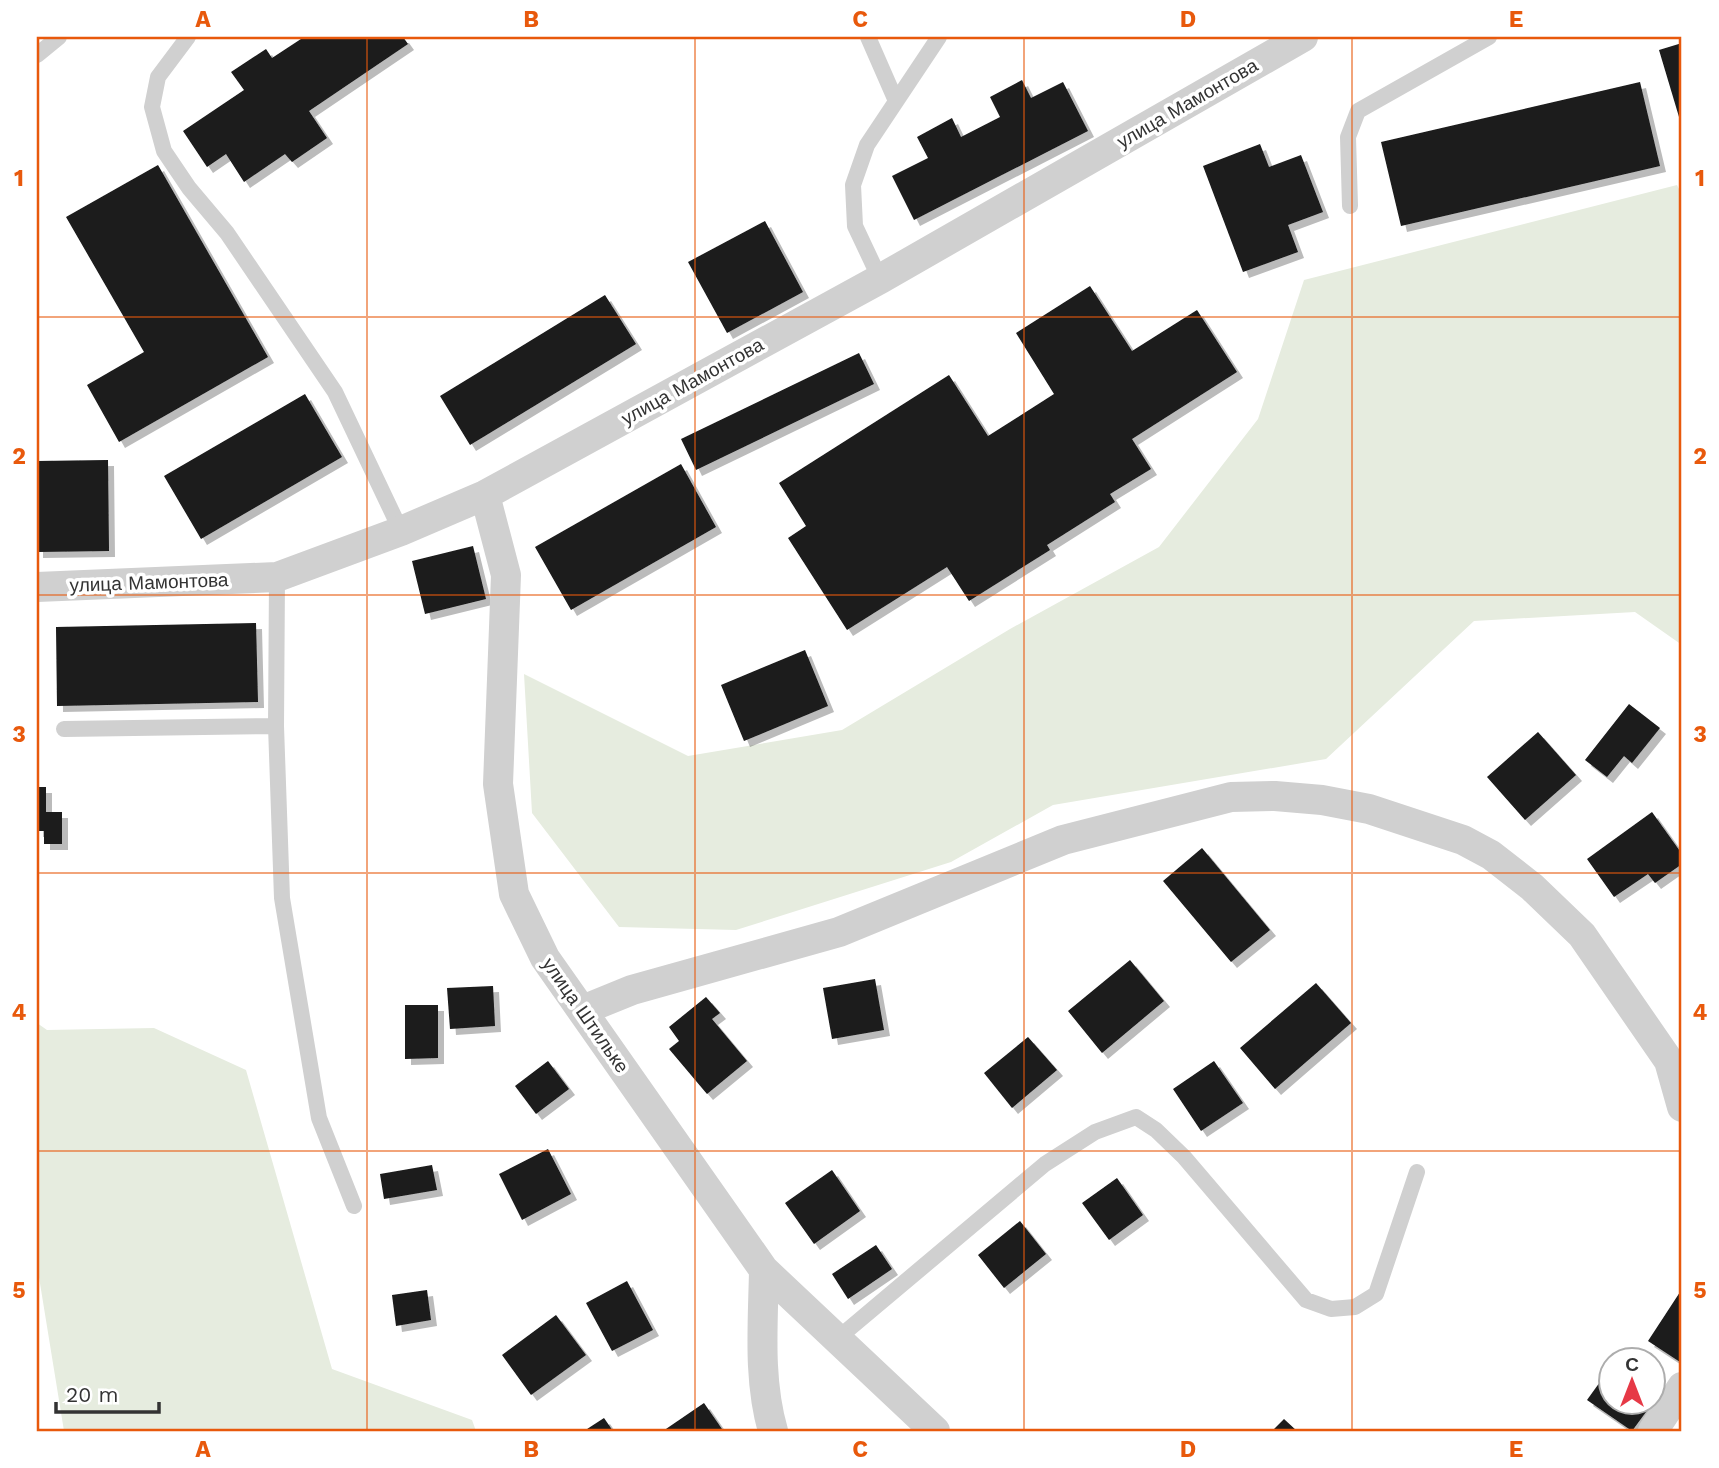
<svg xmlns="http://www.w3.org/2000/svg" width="1719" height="1468" font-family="'Work Sans',sans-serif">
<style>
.green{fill:#e6ecdf}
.building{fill:#1a1a1a;filter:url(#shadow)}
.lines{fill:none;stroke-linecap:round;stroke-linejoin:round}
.lane{stroke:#d0d0d0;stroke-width:16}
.street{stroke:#d0d0d0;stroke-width:30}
.grid{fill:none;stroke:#e8590c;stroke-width:2;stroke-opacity:0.55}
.labels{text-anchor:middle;stroke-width:7;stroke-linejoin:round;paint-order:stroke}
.street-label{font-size:19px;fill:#333;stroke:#fff}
.neatline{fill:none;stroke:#e8590c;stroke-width:2.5}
.grid-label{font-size:23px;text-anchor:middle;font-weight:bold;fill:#e8590c}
</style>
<defs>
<filter id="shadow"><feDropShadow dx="6" dy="6" stdDeviation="0" flood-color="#0004"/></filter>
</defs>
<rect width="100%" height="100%" fill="#fff"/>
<!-- green -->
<path class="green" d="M1677,185L1682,195V645L1635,612L1474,621L1326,759L1053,805L951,862L736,930L619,927L532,813L524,674L688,756L842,730L1010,629L1159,547L1258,419L1304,280Z
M37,1023L47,1030L154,1028L246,1070L332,1369L472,1420L476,1431H64L37,1265Z"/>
<!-- building -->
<path class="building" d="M304,37H403L408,44L309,111L327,138L292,162L285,154L244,182L226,154L207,167L183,131L244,90L231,72L266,49L272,58Z
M1682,43V127L1659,50Z
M1022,80L1031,98L1063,82L1088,131L914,220L892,176L928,158L917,137L952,118L961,137L1000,117L990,97Z
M1640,82L1660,166L1401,226L1381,142Z
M1260,144L1269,167L1301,155L1323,212L1288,225L1298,252L1243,272L1203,166Z
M158,165L268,357L119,442L87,385L144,352L66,217Z
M765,221L803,292L727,333L688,262Z
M1090,286L1132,351L1197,310L1237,372L1132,439L1151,469L1110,494L1115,502L1047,545L1050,550L969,601L947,567L847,630L788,538L806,526L779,483L949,375L988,436L1054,394L1016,333Z
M605,295L636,344L470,445L440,396Z
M859,353L874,384L696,470L681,439Z
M305,394L342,457L201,539L164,476Z
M108,460L109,551L37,552V461Z
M681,464L716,527L571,610L535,547Z
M473,546L486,599L425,614L412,561Z
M256,623L258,702L57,706L56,627Z
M805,650L828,706L744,741L721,685Z
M1629,704L1660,728L1632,763L1624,756L1607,777L1585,760Z
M1538,732L1576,775L1525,820L1487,777Z
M37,787H46V812H62V844H44V831H37Z
M1652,812L1682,854V864L1655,883L1648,874L1614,897L1587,859Z
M1202,848L1270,930L1231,962L1163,881Z
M1130,960L1164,1001L1102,1053L1068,1011Z
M875,979L884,1030L832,1039L823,988Z
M1316,983L1351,1023L1275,1089L1240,1048Z
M493,986L495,1026L450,1029L447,988Z
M706,997L720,1013L712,1019L747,1061L707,1094L669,1049L679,1041L669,1027Z
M405,1005H438V1058L405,1059Z
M1028,1037L1057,1070L1012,1108L984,1073Z
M548,1061L569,1089L536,1114L515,1086Z
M1214,1061L1243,1103L1201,1131L1173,1089Z
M548,1149L571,1194L522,1220L499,1174Z
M432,1165L437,1190L384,1199L380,1174Z
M832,1170L860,1211L814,1244L785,1203Z
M1117,1178L1143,1215L1109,1240L1082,1203Z
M1020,1221L1046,1254L1004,1288L978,1255Z
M876,1245L892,1269L848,1299L832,1274Z
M627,1281L653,1330L612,1351L586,1303Z
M1682,1289V1357L1680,1362L1648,1341Z
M427,1290L431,1320L396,1326L392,1295Z
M556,1315L586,1355L531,1395L502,1355Z
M1610,1368V1402H1652V1394L1657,1397L1632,1431L1587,1400Z
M704,1403L722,1429L718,1431H663Z
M604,1418L613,1431H584Z
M1284,1419L1297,1431H1272Z"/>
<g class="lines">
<!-- lane -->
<path class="lane" d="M188,37L158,77L152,107L164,151L189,188L227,233L335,392L401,531
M868,37L896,101
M37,55L59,37
M1350,206L1348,137L1358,111L1489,37
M880,279L855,226L853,185L867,145L939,37
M277,577L276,726L282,898L319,1118L354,1206
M64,729L276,726
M837,1339L1045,1164L1095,1132L1136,1117L1156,1130L1184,1157L1306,1300L1331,1309L1355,1307L1376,1294L1417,1172"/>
<!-- street -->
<path class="street" d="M485,495L506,575L498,784L514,894L545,958L764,1270L935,1431
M37,587L277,577L401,531L485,495L880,279L1303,37
M583,1010L632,990L839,932L1063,840L1231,797L1275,796L1322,800L1369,809L1463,840L1491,855L1532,887L1582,935L1669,1061L1682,1107
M764,1270C763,1324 758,1379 773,1431
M1653,1431L1682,1387"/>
</g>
<!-- grid -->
<path class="grid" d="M367,37V1431M695,37V1431M1024,37V1431M1352,37V1431M37,317H1682M37,595H1682M37,873H1682M37,1151H1682"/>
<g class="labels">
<!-- street labels -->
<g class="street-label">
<text transform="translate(1187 103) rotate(-30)" y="7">улица Мамонтова</text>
<text transform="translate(692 381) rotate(-29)" y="7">улица Мамонтова</text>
<text transform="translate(149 582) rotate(-2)" y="7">улица Мамонтова</text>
<text transform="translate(586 1015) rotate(55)" y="7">улица Штильке</text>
</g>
</g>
<!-- border -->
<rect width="1719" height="1468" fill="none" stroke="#ffffff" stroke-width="77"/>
<!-- north arrow -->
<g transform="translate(1632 1381)"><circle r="33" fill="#ffffff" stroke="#adadad" stroke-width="2"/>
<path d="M0-5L12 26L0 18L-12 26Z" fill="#e63946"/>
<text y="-10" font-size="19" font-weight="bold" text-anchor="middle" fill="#333333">С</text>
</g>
<!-- scale -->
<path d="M56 1402v10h103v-10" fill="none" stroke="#333333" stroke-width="3.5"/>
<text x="66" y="1402" font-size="21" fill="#333333" stroke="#ffffff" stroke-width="5" paint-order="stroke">20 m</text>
<rect x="38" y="38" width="1642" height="1392" class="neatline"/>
<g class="grid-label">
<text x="203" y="27">A</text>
<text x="531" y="27">B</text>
<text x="860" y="27">C</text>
<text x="1188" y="27">D</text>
<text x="1516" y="27">E</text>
<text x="19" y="186">1</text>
<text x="1700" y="186">1</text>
<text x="19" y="464">2</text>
<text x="1700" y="464">2</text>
<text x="19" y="742">3</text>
<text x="1700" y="742">3</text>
<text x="19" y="1020">4</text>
<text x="1700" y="1020">4</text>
<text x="19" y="1298">5</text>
<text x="1700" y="1298">5</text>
<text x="203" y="1457">A</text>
<text x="531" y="1457">B</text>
<text x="860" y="1457">C</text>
<text x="1188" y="1457">D</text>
<text x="1516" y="1457">E</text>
</g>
</svg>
